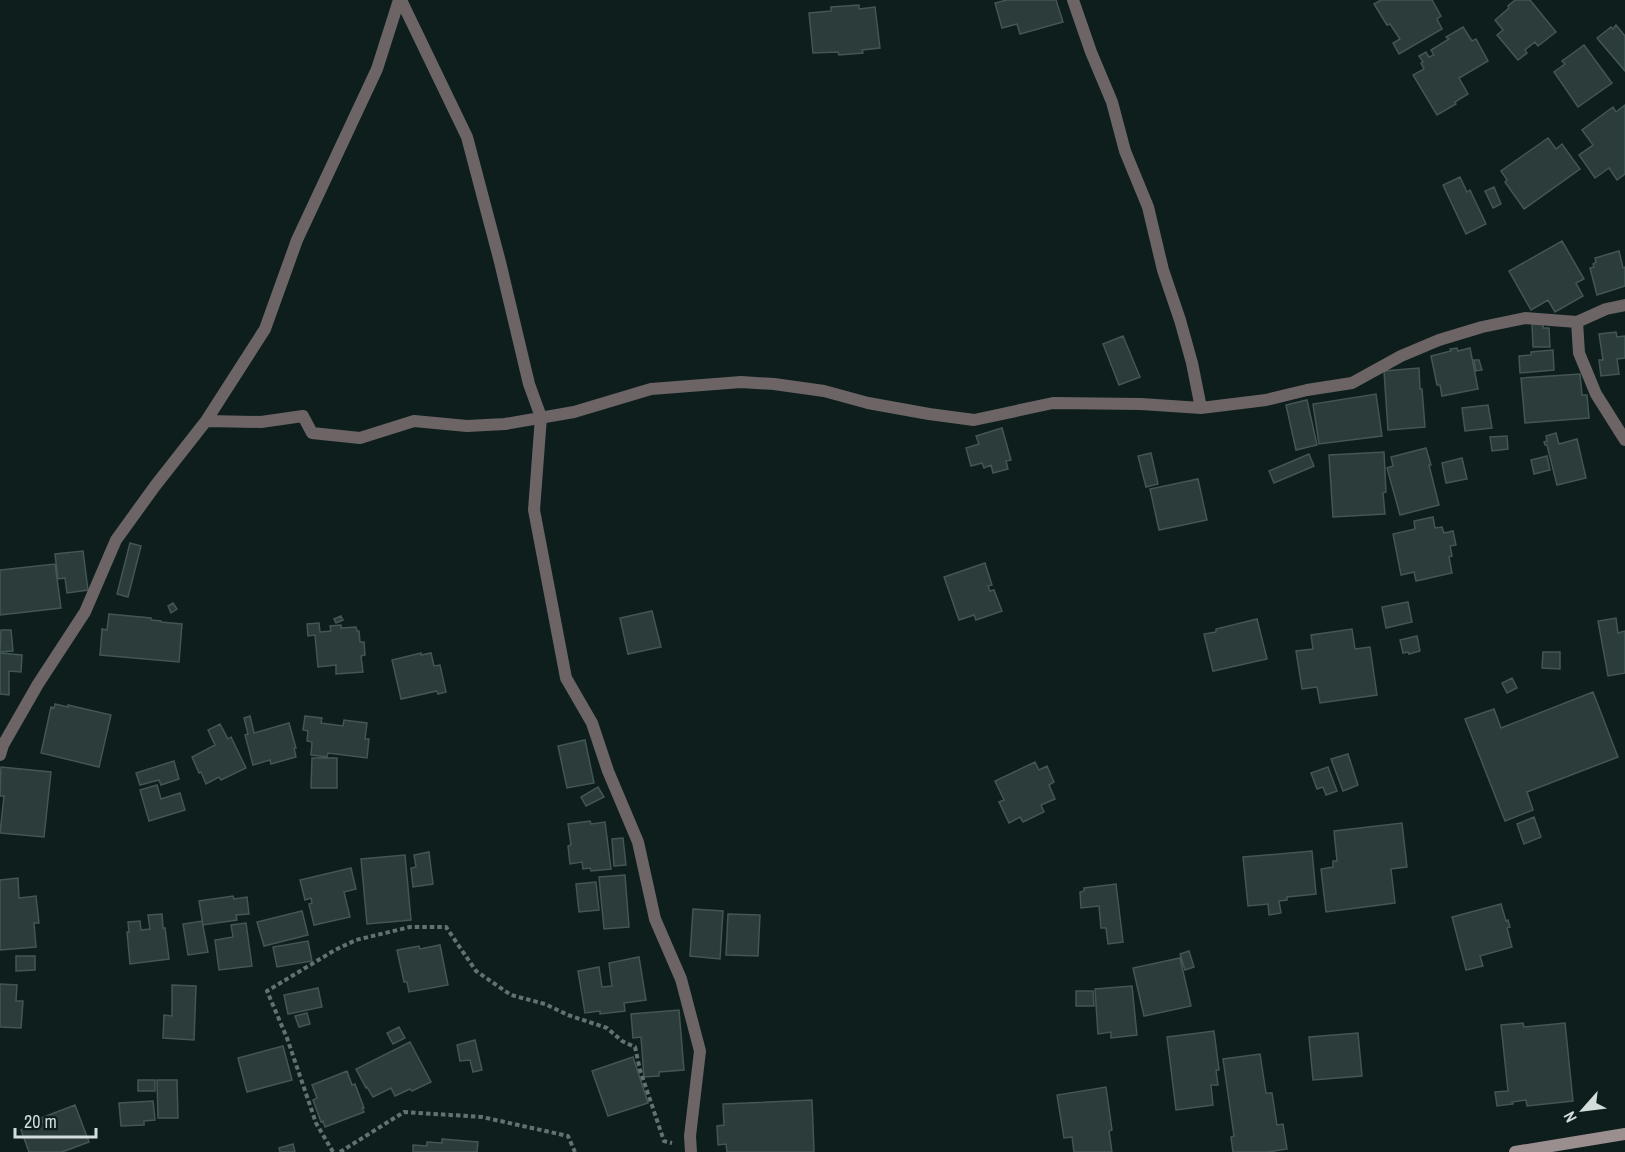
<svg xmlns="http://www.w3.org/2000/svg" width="1625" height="1152" font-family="'Archivo Narrow',sans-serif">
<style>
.building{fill:#2b3c3b;stroke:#435554;stroke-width:1.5}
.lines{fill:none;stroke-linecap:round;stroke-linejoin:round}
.path{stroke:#637170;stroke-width:4;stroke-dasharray:4.5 3;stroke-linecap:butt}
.street{stroke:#6c6465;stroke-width:12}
.secondary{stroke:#9b8e8f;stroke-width:12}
</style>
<rect width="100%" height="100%" fill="#0e1e1d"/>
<!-- building -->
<path class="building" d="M1007,0H1056L1063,22L1020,34L1017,24L1002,28L995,3Z
M1381,0H1432L1441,16L1437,19L1442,29L1399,54L1393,43L1400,39L1390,24L1387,25L1374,4Z
M1515,0H1530L1556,32L1538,46L1535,42L1525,50L1527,53L1518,60L1497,35L1503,30L1495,20L1509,8L1508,6Z
M859,5V9L875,7L880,48L862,50L863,53L839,55L838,52L813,53L809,13L831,11V7Z
M1616,25L1625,36V71L1597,38L1611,27L1613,29Z
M1463,27L1472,41L1476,39L1488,61L1459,78L1468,94L1455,102L1456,104L1437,115L1413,75L1424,69L1421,63L1423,62L1419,56L1426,52L1429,57L1434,55L1431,50L1449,39L1446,37Z
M1584,45L1612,83L1578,107L1554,72L1565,64L1562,61Z
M1625,105V174L1617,180L1609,168L1595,178L1579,155L1593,145L1582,130L1613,107L1616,112Z
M1548,138L1556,149L1562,144L1580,169L1524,209L1505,182L1507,180L1501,171Z
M1460,177L1467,192L1470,190L1486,224L1466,234L1443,185Z
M1494,187L1501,204L1493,208L1485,191Z
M1562,241L1584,279L1576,283L1583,296L1555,312L1548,300L1531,310L1509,271Z
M1619,251L1623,268L1625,267V286L1597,295L1590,268L1594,267L1593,264L1596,262L1595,258Z
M1543,323V328H1549L1550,347H1533L1532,324Z
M1616,332L1617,337L1625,336V358L1617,359L1619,374L1601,376L1599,360H1603L1599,334Z
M1123,336L1140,377L1119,385L1103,344Z
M1457,348L1458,351L1470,348L1478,389L1442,396L1440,385H1437L1431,356L1451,351L1450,349Z
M1553,350L1554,370L1520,373L1519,356L1531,355V352Z
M1474,360H1479L1482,370L1476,371Z
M1419,368L1420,389H1422L1425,427L1388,430L1384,371Z
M1580,374L1582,395H1587L1589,418L1525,423L1521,378Z
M1376,394L1382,436L1319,444L1313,404Z
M1307,400L1317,445L1296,450L1286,405Z
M1488,405L1492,428L1465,431L1462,408Z
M1002,428L1011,460L1006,461L1008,469L993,473L991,465L984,468L982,463L971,466L966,448L979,444L976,436Z
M1556,433L1559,444L1577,439L1586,478L1557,485L1547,445H1545L1544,442L1547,441L1546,436Z
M1507,436L1508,449L1492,451L1490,437Z
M1426,448L1431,465H1429L1439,505L1400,515L1387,468L1393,466L1391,457Z
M1384,452L1386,492L1383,493L1385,514L1333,517L1329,455Z
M1151,453L1158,484L1146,487L1138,456Z
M1309,454L1314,466L1274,483L1269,471Z
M1547,456L1550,470L1534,474L1531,460Z
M1462,458L1467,479L1446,483L1442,463Z
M1198,479L1207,520L1159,530L1150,489Z
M1433,517L1435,528L1442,527L1444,533L1453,531L1456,545L1450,546L1452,556L1449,557L1452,573L1416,581L1414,572L1401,575L1393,534L1415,529L1414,521Z
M130,543L141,546L128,597L117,594Z
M83,551L88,590L67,593L65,578L58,579L55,554Z
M985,563L992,585L988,586L990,591L994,590L1002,611L976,620L974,615L959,620L944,577Z
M55,564L61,608L0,615V570Z
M1408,602L1412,622L1386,628L1382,607Z
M173,603L177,609L171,613L168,606Z
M652,611L661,647L628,654L620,618Z
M109,614L151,618V620L161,621V622L182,624L179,662L100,655L102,629L107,630Z
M341,616L343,620L336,623L334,619Z
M1616,618L1618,633L1625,631V673L1608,676L1598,621Z
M1257,619L1267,659L1213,671L1204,634L1216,632V629Z
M319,623L320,632L331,631L330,626L341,625V628L356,627L357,631H359L360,642H364L365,655L361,656L363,672L336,674V665L318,667L315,635L308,636L307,624Z
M1352,629L1355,649L1370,647L1377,695L1320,703L1317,687L1302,689L1296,651L1313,649L1311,635Z
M1,630H11L13,651L0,652Z
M1417,636L1420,651L1409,654L1408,652L1403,653L1400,640Z
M1543,652H1560V669L1542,668Z
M0,653L22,655L21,672L9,671V695L0,694Z
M421,653V655L431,653L434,666L440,665L446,692L438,694L437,691L401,699L392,660Z
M1512,678L1517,688L1507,693L1502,683Z
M1593,692L1618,757L1527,792L1533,810L1505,821L1465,719L1494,709L1501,728Z
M55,704L68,707V705L111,715L99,767L41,753L51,707L54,708Z
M250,716L254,733L289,723L296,748H294L296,757L271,764L270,760L253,765L245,735L248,734L244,718Z
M305,716L322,718L321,723L343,726L344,720L367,723L365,739H369L367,758L328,753L327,757L311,755L312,742L307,741L308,731L303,730Z
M220,724L228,739L231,737L246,768L221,780L219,777L206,784L201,772L199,773L192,757L215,745L208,730Z
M585,740L594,783L567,788L558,746Z
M1348,754L1358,785L1343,791L1331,759Z
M312,758H337V788H311Z
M174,761L179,779L161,785L159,780L140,785L136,773Z
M1035,762L1039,770L1047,766L1054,782L1049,785L1055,799L1041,805L1044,812L1023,822L1020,817L1009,823L999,802L1004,800L995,781Z
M1,767L51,772L44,837L0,833L4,796H0Z
M1328,767L1337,791L1326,795L1323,787L1317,789L1311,773Z
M157,785L161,799L180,793L185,810L149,821L140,790Z
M598,787L604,797L586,806L581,797Z
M1534,817L1541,837L1524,844L1517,824Z
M590,821L591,824L605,822L611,869L591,871L590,868L583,869L582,862L570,864L568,846L571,845L568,824Z
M1402,823L1407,867L1391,869L1395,903L1326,912L1321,869L1333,867V861H1337L1334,831Z
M623,838L626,865L614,866L612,839Z
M1312,851L1316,894L1287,897V900L1279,901L1281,913L1269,915L1268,904L1248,906L1243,857Z
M429,852L433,884L413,887L411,868L416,867L414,855Z
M405,855L411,920L367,924L361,859Z
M351,868L356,889L344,892L350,917L314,925L309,904L312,903L311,898L305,900L300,880Z
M625,875L629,927L604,929L599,877Z
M18,878L19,898L36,896L39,923H34L36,947L0,950V880Z
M596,882L599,910L579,912L576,884Z
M1116,884L1123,942L1108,944L1106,928H1101L1099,906L1081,908L1080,892L1084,891V888Z
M233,896L234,899L247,897L249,914L236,915L237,920L203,925L199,901Z
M1501,904L1506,921L1508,920L1510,927L1507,928L1512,947L1480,956L1483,966L1466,970L1452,917Z
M693,909L723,911L720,959L690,956Z
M302,911L308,935L264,946L257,922Z
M162,914L163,928H165L169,959L130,964L127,932H129L128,922L140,921L141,930L150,929L148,915Z
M728,914L760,915L758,956L726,955Z
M202,921L208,952L188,955L183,924Z
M246,923L252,966L219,970L215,940L233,937L231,925Z
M308,941L312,961L277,967L273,947Z
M440,945L448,985L409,992L407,982H404L397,950L419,946L420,949Z
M1189,951L1194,967L1185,970L1180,954Z
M16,956H35V970L16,971Z
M639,957L646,1000L624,1003L625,1011L600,1014V1011L585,1013L578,971L599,967L602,987L612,986L609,963Z
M1180,958L1191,1006L1144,1016L1133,968Z
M0,984L17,985L16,1001H23L21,1028L0,1027Z
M172,985L196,986L194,1040L163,1038L164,1015L172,1016Z
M1132,986L1137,1035L1111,1038V1032L1098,1034L1095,989Z
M318,988L322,1007L288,1014L284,995Z
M1076,991H1093L1094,1006H1076Z
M679,1010L684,1070L659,1072V1076L644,1077L641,1037L633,1038L631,1014Z
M307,1013L310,1024L299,1027L295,1016Z
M1523,1023L1524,1027L1565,1023L1573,1101L1527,1106L1526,1100L1512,1102L1513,1104L1497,1106L1495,1092L1508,1091L1501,1025Z
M399,1027L405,1038L393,1044L387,1033Z
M1214,1031L1219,1070H1216L1218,1085H1211L1213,1105L1176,1110L1167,1037Z
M1358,1033L1362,1076L1313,1080L1309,1037Z
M475,1040L482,1070L473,1072L470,1060L460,1061L457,1045Z
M410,1042L431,1082L412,1091L410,1089L395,1096L391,1088L373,1097L367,1087L366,1088L356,1069Z
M283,1046L292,1080L247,1092L238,1058Z
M1260,1054L1266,1093H1272L1277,1125L1283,1124L1287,1149L1268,1152H1233L1231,1137L1234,1136L1223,1059Z
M633,1057L648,1103L608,1116L592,1071Z
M347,1071L352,1085L355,1084L364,1108H362L364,1112L325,1127L323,1121L321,1122L313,1100L317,1098L312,1085Z
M138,1080H155V1091H138Z
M157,1080H177L178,1118H158Z
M1106,1087L1112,1130L1109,1131L1112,1152H1074L1072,1137L1064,1138L1057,1095Z
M812,1100L814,1152H727L726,1144L718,1145L717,1126L724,1125L723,1104Z
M153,1101L155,1120L144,1121V1125L121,1126L119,1103Z
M75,1105L89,1142L62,1152H29L21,1130L43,1122L41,1118Z
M442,1139L478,1142L477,1152H413V1145L427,1146V1142L442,1143Z
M293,1144L295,1152H280L279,1148Z"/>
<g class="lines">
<!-- path -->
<path class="path" d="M333,1152L316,1123L287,1038L267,991L335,950L356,940L410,927H446L476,971L511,995L545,1004L568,1015L607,1028L622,1041L635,1047L640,1070L664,1141L672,1143
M340,1152L404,1112L482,1117L568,1136L575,1152"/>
<!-- street -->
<path class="street" d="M401,0L467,137L500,262L529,384L541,417L534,510L566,678L592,723L608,771L638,842L655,919L681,979L700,1051L690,1136L691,1152
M1073,0L1091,52L1112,102L1125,151L1148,207L1163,270L1180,320L1192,363L1201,408
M1577,322L1579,353L1596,394L1625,440
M206,421L261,422L303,416L312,433L360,438L414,421L467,426L505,424L574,412L651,389L741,382L774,384L824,391L868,403L929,414L974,420L1053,403L1141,404L1201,408L1266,400L1307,390L1352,383L1401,356L1439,340L1482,327L1525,318L1577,322L1606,309L1625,305
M0,755L3,745L38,684L85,612L116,540L155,486L206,421L265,329L297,240L377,69L399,0"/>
<!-- secondary -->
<path class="secondary" d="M1515,1152L1625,1134"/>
</g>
<!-- north arrow -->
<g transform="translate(1583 1110) rotate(242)" stroke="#0e1e1d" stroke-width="4.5" paint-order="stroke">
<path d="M0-4.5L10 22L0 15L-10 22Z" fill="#d2dddc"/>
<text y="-9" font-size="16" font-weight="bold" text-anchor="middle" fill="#d2dddc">N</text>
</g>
<!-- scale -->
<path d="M15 1128v9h81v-9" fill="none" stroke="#d2dddc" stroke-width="3"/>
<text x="24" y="1128" font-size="18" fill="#d2dddc" stroke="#0e1e1d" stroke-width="4.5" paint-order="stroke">20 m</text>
</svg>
